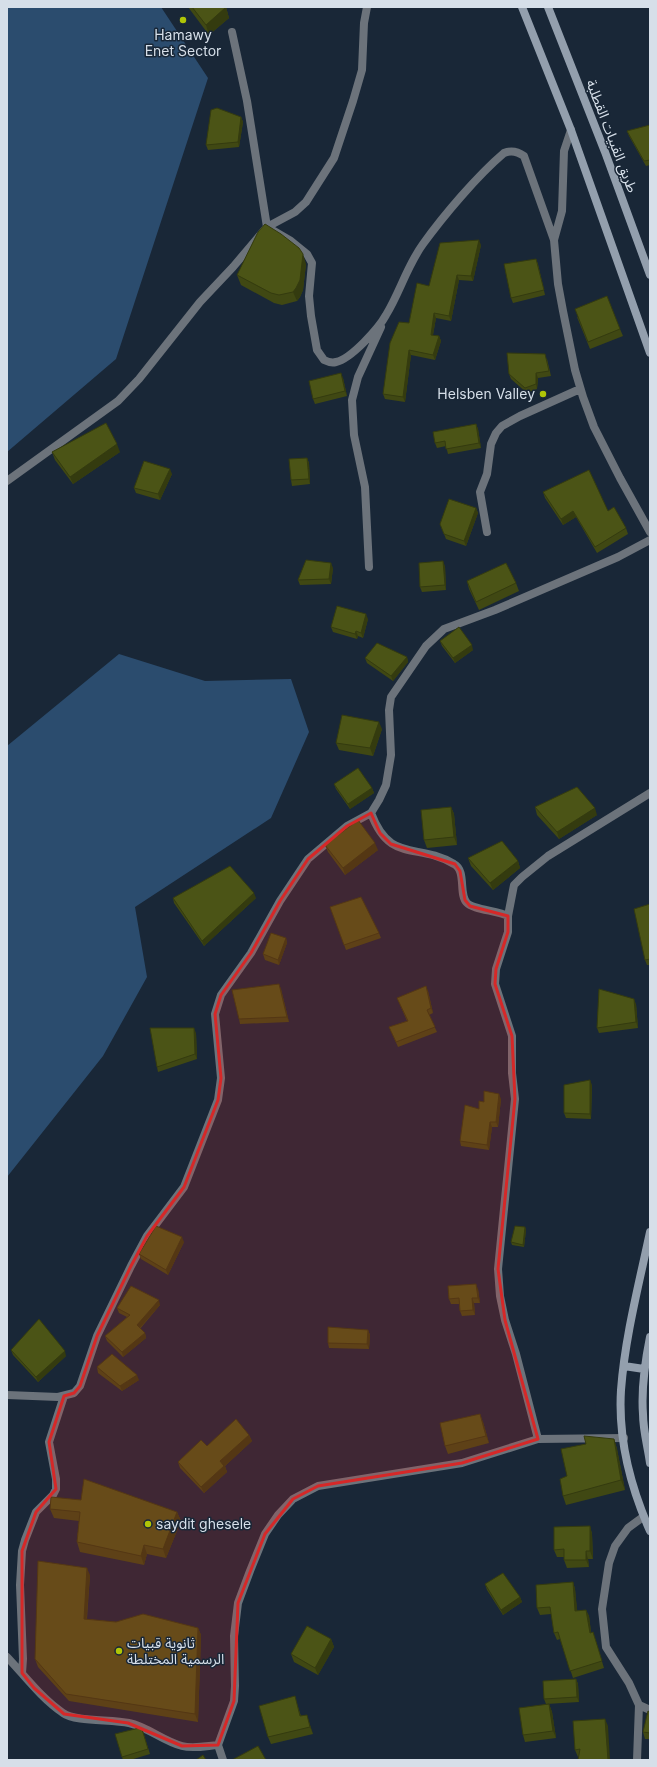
<svg xmlns="http://www.w3.org/2000/svg" width="657" height="1767" font-family="Inter,'Noto Sans Arabic',sans-serif">
<style>
.green{fill:#2b4c6e}
.lines{fill:none;stroke-linecap:round;stroke-linejoin:round}
.street{stroke:#6c737b;stroke-width:8}
.secondary{stroke:#939fad;stroke-width:8}
.wall{fill:#404813}
.shaded-wall{fill:#343b0f}
.building{fill:#4b5416;stroke:#343b0f}
.marked{fill:#d62828;fill-opacity:0.2;stroke:#d62828;stroke-width:3;stroke-linejoin:round}
.poi-dot{fill:#afc507;stroke:#192737;stroke-width:1.5}
.labels{text-anchor:middle;stroke-width:3;stroke-linejoin:round;paint-order:stroke}
.poi-label{font-size:14px;fill:#d6dfe9;stroke:#192737;text-anchor:start}
.street-label{font-size:14px;fill:#d6dfe9;stroke:#192737}
</style>
<rect width="100%" height="100%" fill="#192737"/>
<!-- green -->
<path class="green" d="M7,7H161L208,78L116,359L7,452Z
M119,654L205,681L291,679L309,732L271,818L135,907L147,977L103,1056L7,1177V746Z"/>
<g class="lines">
<!-- street -->
<path class="street" d="M232,32L247,101L267,227L291,241L307,254L312,263L309,296L311,316L317,350L324,360C328,362 332,363 336,362C351,359 379,328 386,315C400,292 407,266 423,244C444,215 477,176 504,153C511,150 517,151 524,156L554,240
M571,130L564,151L562,211L554,240L558,284L563,311L575,370L583,397L594,427L620,478L650,532
M7,481L118,401L139,379L200,302L233,267L267,227L295,212L306,202L334,158L353,101L362,70L364,23L367,7
M487,532L480,492L487,474L491,444L496,433L502,426L520,416L580,389
M369,567L365,487L354,435L352,400L358,377L381,327
M371,813C390,864 417,842 454,864C467,871 458,894 467,903C472,909 498,911 508,916L514,885L522,877L548,856L650,793
M508,916V932L496,969L495,984L512,1036V1073L515,1099L498,1269L500,1296L505,1320L516,1354L538,1439
M7,1395L58,1397L74,1393L80,1386L97,1336L131,1266L147,1236L184,1187L218,1100L221,1078L215,1014L221,995L251,953L280,901L308,859L347,826L371,813L379,800L386,785L391,755L389,710L391,697L426,646L444,629L495,610L618,557L650,540
M643,1517L628,1528L615,1546L609,1563L602,1609L606,1647L629,1683L639,1705L650,1710
M7,1657C25,1676 41,1698 63,1713C75,1722 112,1719 129,1723C148,1727 163,1741 182,1746C193,1749 206,1746 218,1745
M22,1673L23,1659L20,1585L22,1551L25,1540L36,1512L53,1495L56,1489V1479L49,1442L64,1396
M223,1760L218,1745L234,1701L235,1686L234,1636L238,1603L250,1571L265,1534L278,1515L293,1499L318,1486L462,1463L538,1439L624,1438
M637,1760L639,1705"/>
<!-- secondary -->
<path class="secondary" d="M522,7L571,130L650,353
M548,7L605,152L650,275
M650,1232C639,1284 625,1337 621,1390C618,1438 631,1488 650,1531
M650,1337C645,1362 641,1388 643,1414C643,1431 648,1447 650,1463
M624,1366L644,1369"/>
</g>
<!-- wall -->
<path class="wall" d="M188,7H226L229,18L209,35Z
M241,117L243,122L239,147L208,150L206,145Z
M650,125V165L646,166L629,136L627,131Z
M481,245L473,281L459,280L451,321L436,318L433,335L439,336L441,341L435,360L411,355L405,402L385,399L383,394L409,323L429,286Z
M536,259L538,264L545,295L513,303L511,298Z
M306,264L303,290L300,297L297,301L282,305L274,303L241,285L237,275Z
M577,317L620,329L623,336L590,349Z
M547,359L551,376L538,378L537,389L527,393L511,379L509,374Z
M343,378L347,396L315,404L313,399Z
M476,424L478,429L481,448L448,454L446,446L437,448L435,443Z
M52,452H120L73,484L55,460Z
M307,458L309,463L310,484L292,486L291,480Z
M172,474L160,500L136,493L134,488Z
M543,492L608,511L626,528L628,534L597,553L576,517L563,525L545,498Z
M476,508L478,513L466,546L446,539L440,524Z
M445,566L446,590L422,592L420,587Z
M333,568L331,584L300,585L298,580Z
M467,581L516,583L519,591L479,610L469,589Z
M368,619L363,638L358,636L357,639L333,632L331,627Z
M440,641L473,650L455,663L442,646Z
M407,657L408,662L393,681L367,663L365,658Z
M382,729L373,756L339,750L336,743Z
M334,784L372,788L374,793L350,809L336,789Z
M451,807L454,814L457,845L427,848L424,840Z
M535,807L597,815L559,839L537,815Z
M325,845L378,850L345,875L328,852Z
M468,858L518,861L520,868L493,890L471,866Z
M173,898H256L204,946L174,903Z
M650,904V965H647L645,960Z
M330,907L379,933L381,938L346,950Z
M286,938L287,943L279,965L265,960L263,954Z
M281,989L289,1022L240,1024L239,1019Z
M428,991L433,1013L429,1015L437,1032L398,1047L389,1027L407,1021L397,998Z
M636,1004L638,1028L599,1033L597,1028Z
M196,1033L197,1059L158,1072L157,1067Z
M592,1085L591,1119L566,1118L564,1113Z
M501,1099L498,1127H492L489,1150L461,1146L460,1141L484,1102Z
M525,1227L526,1230L524,1247L512,1245L511,1242Z
M184,1242L168,1275L141,1259L139,1254Z
M478,1289L480,1303H474L475,1315L462,1316L460,1311L459,1304H451L449,1299Z
M160,1305L140,1329L145,1333L146,1338L123,1357L107,1341L105,1336L127,1317L119,1313L117,1308Z
M368,1330L370,1335L369,1349L329,1348L328,1343Z
M11,1350L66,1356L38,1382L13,1355Z
M97,1367L139,1380L122,1391L98,1373Z
M483,1422L489,1443L448,1454L445,1446Z
M249,1435L252,1441L225,1466L227,1472L204,1493L180,1468L178,1462L207,1446Z
M614,1439L617,1449L625,1490L566,1505L563,1496L567,1476Z
M50,1509L177,1512L181,1521L166,1558L147,1554L144,1565L80,1552L77,1542L79,1521L54,1518Z
M590,1526L592,1534L593,1559H588L589,1567L567,1568L564,1560V1557H557L554,1550Z
M90,1575L87,1619L116,1622L198,1628L201,1635L198,1722L69,1701L38,1667L35,1659Z
M573,1582L575,1589L577,1611L586,1610L589,1616L591,1632H593L604,1668L573,1678L560,1639L557,1640L554,1633L551,1614L540,1615L537,1608Z
M485,1584L520,1597L522,1602L503,1615L487,1590Z
M331,1639L334,1647L318,1675L294,1662L291,1654Z
M576,1679L578,1684L579,1702L546,1704L544,1699Z
M297,1704L301,1716L309,1722L313,1734L271,1744L268,1737Z
M549,1704L552,1712L556,1738L525,1742L523,1735Z
M650,1712V1739H645L643,1732Z
M608,1726L578,1757L575,1750Z
M142,1729L150,1754L130,1760H123L122,1757Z"/>
<!-- shaded-wall -->
<path class="shaded-wall" d="M225,7H226L229,18L209,35L206,25Z
M241,117L243,122L239,147L238,142Z
M479,240L481,245L473,281L471,276Z
M303,254L306,264L303,290L300,297L297,301L293,292Z
M457,275L459,280L451,321L449,316Z
M434,313L436,318L432,340L431,335Z
M439,336L441,341L435,360L433,355Z
M409,350L411,355L405,402L403,397Z
M341,373L343,378L347,396L345,391Z
M536,373L538,378L537,389L536,384Z
M476,424L478,429L481,448L479,443Z
M117,444L120,452L73,484L70,477Z
M307,458L309,463L310,484L309,479Z
M170,469L172,474L160,500L158,494Z
M476,508L478,513L466,546L464,541Z
M573,511L576,517L563,525L561,519Z
M443,561L445,566L446,590L445,585Z
M331,563L333,568L331,584L329,579Z
M366,614L368,619L363,638L361,633Z
M356,631L358,636L357,639L355,634Z
M472,645L473,650L455,663L453,658Z
M407,657L408,662L393,681L391,676Z
M379,722L382,729L373,756L370,748Z
M372,788L374,793L350,809L348,804Z
M451,807L454,814L457,845L454,837Z
M595,808L597,815L559,839L557,832Z
M375,843L378,850L345,875L343,868Z
M518,861L520,868L493,890L490,883Z
M254,893L256,898L204,946L202,941Z
M286,938L287,943L279,965L278,960Z
M279,984L281,989L289,1022L287,1017Z
M426,986L428,991L433,1013L431,1008Z
M634,999L636,1004L638,1028L636,1022Z
M194,1028L196,1033L197,1059L195,1054Z
M590,1080L592,1085L591,1119L590,1114Z
M499,1094L501,1099L498,1127L496,1122Z
M490,1122L492,1127L489,1150L487,1145Z
M525,1227L526,1230L524,1247L523,1245Z
M182,1237L184,1242L168,1275L166,1270Z
M476,1284L478,1289L480,1303L478,1298Z
M472,1298L474,1303L475,1315L473,1310Z
M159,1300L160,1305L138,1330L137,1325Z
M368,1330L370,1335L369,1349L367,1344Z
M145,1333L146,1338L123,1357L122,1352Z
M65,1351L66,1356L38,1382L36,1377Z
M137,1375L139,1380L122,1391L120,1386Z
M480,1414L483,1422L489,1443L486,1436Z
M249,1435L252,1441L225,1466L227,1472L204,1493L201,1487L220,1461Z
M614,1439L617,1449L625,1490L621,1480Z
M177,1512L181,1521L166,1558L163,1549Z
M590,1526L592,1534L593,1559L590,1551Z
M144,1545L147,1554L144,1565L141,1556Z
M586,1551L588,1559L589,1567L586,1560Z
M87,1568L90,1575L86,1626L84,1619Z
M573,1582L575,1589L578,1618L575,1611Z
M520,1597L522,1602L503,1615L501,1610Z
M586,1610L589,1616L592,1640L590,1633Z
M198,1628L201,1635L198,1722L195,1714Z
M331,1639L334,1647L318,1675L315,1668Z
M576,1679L578,1684L579,1702L577,1697Z
M549,1704L552,1712L556,1738L553,1731Z
M307,1715L309,1722L313,1734L310,1727Z
M605,1719L608,1726L610,1760H608Z"/>
<!-- building -->
<path class="building" d="M192,7H225V8L206,25Z
M217,108L241,117L238,142L206,145L211,110Z
M650,125V160L644,161L627,131Z
M265,224L281,234L299,248L303,254L300,280L296,288L293,292L279,295L271,293L237,275L258,232Z
M479,240L471,276L457,275L449,316L434,313L431,335L439,336L433,355L409,350L403,397L383,394L390,343L399,322L409,323L417,283L429,286L440,243Z
M536,259L544,290L511,298L504,264Z
M607,296L620,329L588,342L575,309Z
M507,353L545,354L549,371L536,373V384L525,388L509,374Z
M341,373L345,391L313,399L309,381Z
M106,423L117,444L70,477L52,452Z
M476,424L479,443L446,449L445,441L435,443L433,432Z
M307,458L309,479L291,480L289,459Z
M144,461L170,469L158,494L134,488Z
M589,470L608,511L614,507L626,528L595,547L573,511L561,519L543,492Z
M449,499L476,508L464,541L444,534L440,524Z
M306,560L331,563L329,579L298,580Z
M443,561L445,585L420,587L419,563Z
M506,563L516,583L476,602L467,581Z
M337,606L366,614L361,633L356,631L355,634L331,627Z
M459,627L472,645L453,658L440,641Z
M377,643L407,657L391,676L365,658Z
M342,715L379,722L370,748L336,743Z
M358,768L372,788L348,804L334,784Z
M577,787L595,808L557,832L535,807Z
M451,807L454,837L424,840L421,810Z
M358,820L375,843L343,868L325,845Z
M502,841L518,861L490,883L468,858Z
M230,866L254,893L202,941L173,898Z
M361,897L379,933L344,945L330,907Z
M650,904V959L645,960L634,909Z
M271,933L286,938L278,960L263,954Z
M279,984L287,1017L239,1019L232,990Z
M426,986L431,1008L427,1010L435,1027L396,1042L389,1027L408,1021L397,998Z
M599,989L634,999L636,1022L597,1028Z
M150,1028H194L195,1054L157,1067Z
M590,1080V1114L564,1113V1085Z
M484,1091L499,1094L496,1122H490L487,1145L460,1141L465,1105L479,1109V1101L484,1102Z
M156,1226L182,1237L166,1270L139,1254Z
M515,1226L525,1227L523,1245L511,1242Z
M476,1284L478,1298H472L473,1310L460,1311L459,1298L449,1299L448,1286Z
M131,1286L159,1300L137,1325L145,1333L122,1352L105,1336L130,1315L117,1308Z
M39,1319L65,1351L36,1377L11,1350Z
M328,1327L368,1330L367,1344L328,1343Z
M112,1354L137,1375L120,1386L97,1367Z
M480,1414L486,1436L445,1446L440,1423Z
M236,1419L249,1435L220,1461L224,1466L201,1487L178,1462L201,1440L207,1446Z
M584,1436L614,1439L621,1480L563,1496L560,1479L567,1476L561,1449L586,1444Z
M84,1479L177,1512L163,1549L144,1545L141,1556L77,1542L80,1512L50,1509L51,1497L81,1500Z
M590,1526V1551H586V1560H564V1549L554,1550V1527Z
M38,1561L87,1568L84,1619L116,1622L143,1614L198,1628L195,1714L66,1694L35,1659Z
M503,1573L520,1597L501,1610L485,1584Z
M573,1582L575,1611L586,1610L590,1633L593,1632L602,1661L570,1671L558,1632L554,1633L550,1607L537,1608L536,1585Z
M307,1626L331,1639L315,1668L291,1654Z
M576,1679L577,1697L544,1699L543,1681Z
M295,1696L300,1716L307,1715L310,1727L268,1737L259,1706Z
M549,1704L553,1731L523,1735L519,1708Z
M648,1711L650,1712V1733L643,1732Z
M605,1719L608,1760H578L580,1749L575,1750L573,1721Z
M139,1728L142,1729L148,1749L122,1757L115,1734Z
M258,1746L266,1760H232Z
M203,1755L206,1760H196Z"/>
<!-- marked area -->
<path class="marked" d="M371,813L380,833L391,844L455,864L460,871L465,900L470,906L508,916V932L496,969L495,984L512,1036L515,1099L498,1269L505,1320L538,1439L462,1463L318,1486L293,1499L265,1534L238,1603L234,1701L218,1745L182,1746L128,1723L64,1714L34,1688L22,1673V1551L36,1512L56,1489L49,1442L64,1396L74,1393L80,1386L97,1336L131,1266L147,1236L184,1187L218,1100L221,1078L215,1014L221,995L251,953L280,901L308,859L347,826Z"/>
<!-- markers -->
<g class="poi-dot">
<circle cx="183" cy="20" r="4"/>
<circle cx="543" cy="394" r="4"/>
<circle cx="148" cy="1524" r="4"/>
<circle cx="119" cy="1651" r="4"/>
</g>
<g class="labels">
<!-- poi labels -->
<g class="poi-label">
<text x="183" y="40" text-anchor="middle">Hamawy<tspan x="183" dy="16">Enet Sector</tspan></text>
<text x="535" y="399" text-anchor="end">Helsben Valley</text>
<text x="156" y="1529">saydit ghesele</text>
<text x="127" y="1648">ثانوية قبيات<tspan x="127" dy="16">الرسمية المختلطة</tspan></text>
</g>
<!-- street labels -->
<g class="street-label">
<text transform="translate(612 136) rotate(69)" y="5">طريق القبيات القطلبة</text>
</g>
</g>
<!-- border -->
<rect width="657" height="1767" fill="none" stroke="#d6dfe9" stroke-width="16"/>
</svg>
